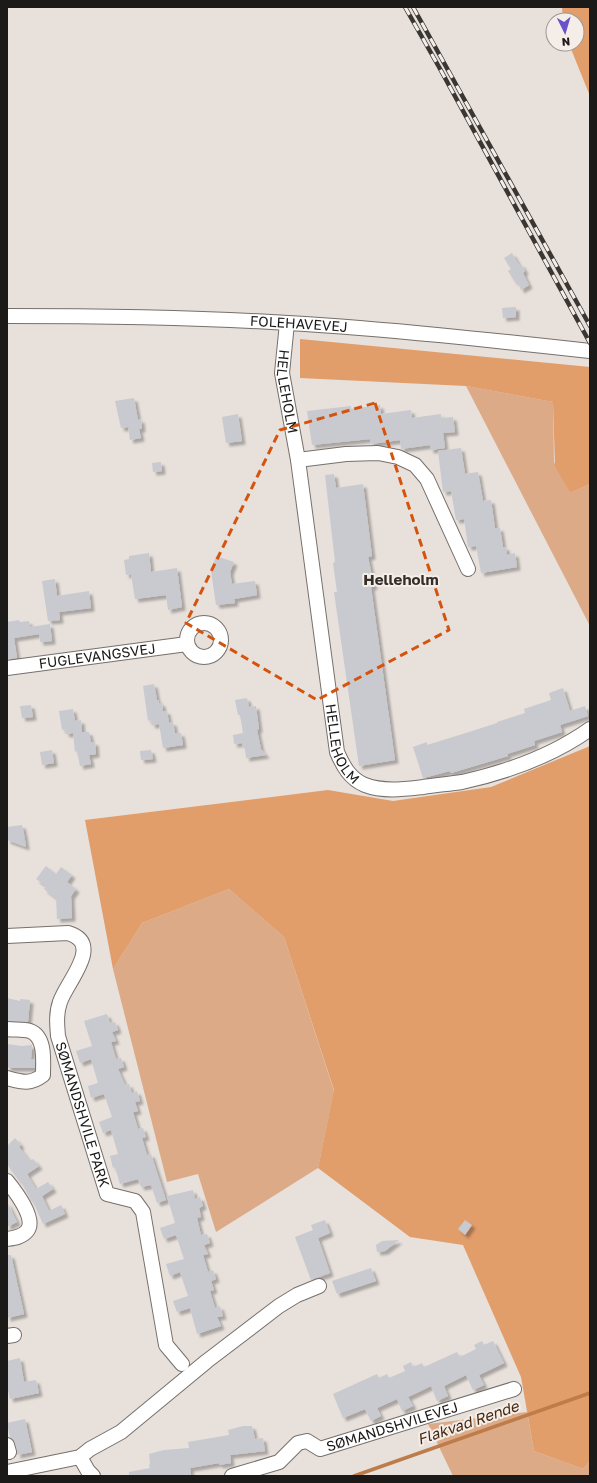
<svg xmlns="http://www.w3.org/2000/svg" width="597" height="1483" font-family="'Golos Text',sans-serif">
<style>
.green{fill:#dcaa86}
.forest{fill:#e19d6a}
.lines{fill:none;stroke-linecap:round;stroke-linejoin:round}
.stream{stroke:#bd7c49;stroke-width:3.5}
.building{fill:#c9c9d0;filter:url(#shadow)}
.minor-casing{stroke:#76706c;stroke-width:16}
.minor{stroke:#fff;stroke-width:14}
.rail-casing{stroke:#393633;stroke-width:4.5}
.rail{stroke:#f4ede8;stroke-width:3;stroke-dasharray:9;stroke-linecap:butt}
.marked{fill:none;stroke:#d4530d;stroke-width:3;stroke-dasharray:8 5;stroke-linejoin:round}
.labels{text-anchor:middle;stroke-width:4;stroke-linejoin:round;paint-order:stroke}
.street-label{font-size:14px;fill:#1c1a18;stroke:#f4ede8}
.neighbourhood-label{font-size:15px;font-weight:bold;fill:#332e2a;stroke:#f4ede8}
.water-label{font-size:15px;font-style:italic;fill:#442812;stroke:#f4ede8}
</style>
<defs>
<filter id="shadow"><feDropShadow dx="3.5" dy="3.5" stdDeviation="1" flood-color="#0004"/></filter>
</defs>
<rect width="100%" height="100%" fill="#e7e0db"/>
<!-- green -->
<path class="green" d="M466,386L553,402L554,462L570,493L590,484V626Z
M229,889L284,937L334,1091L318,1168L216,1232L198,1174L167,1182L113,969L142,923Z
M527,1412L534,1451L583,1469L590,1461V1476H453L428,1424Z"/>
<!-- forest -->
<path class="forest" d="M562,7H590V96L569,44H577V20H563Z
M300,339L590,367V484L570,493L555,466L553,402L466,386L300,378Z
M590,746V1461L583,1469L534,1451L521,1377L463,1245L410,1237L318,1168L334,1090L284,937L229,889L142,923L113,969L85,820L328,790L393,801L491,787Z"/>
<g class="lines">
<!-- stream -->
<path class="stream" d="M354,1476L590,1393"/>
</g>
<!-- building -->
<path class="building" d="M512,253L519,265L521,264L525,271L523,273L529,285L521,290L517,281L515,282L508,271L511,269L504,258Z
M516,307V317L503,318L502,308Z
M134,398L138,420L141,419L142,429H139L141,438L130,440L128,427L121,428L115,401Z
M380,405L381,414L411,410L412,418L441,414V418L453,417L455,432L443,433L445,448L430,450V445L401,449L400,440L371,444L370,439L312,445L307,411L351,406V409Z
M238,414L242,441L226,443L222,417Z
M461,448L465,474L478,472L483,501L491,500L495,528H500L503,547H506L507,555L515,553L517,567L481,573L476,546L468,547L464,519L456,520L451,491L443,492L438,451Z
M161,462L162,471L153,472L152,463Z
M334,474L336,488L363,484L372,556L368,557L374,586L371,587L395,760L359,766L334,592H337L333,563L335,562L325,475Z
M149,553L151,572L177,568L182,607L168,610L166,595L135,599L131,574L126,575L124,560L129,559V556Z
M216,556L234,562L230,572L232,584L255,581L257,595L234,599L235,603L216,605L211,571Z
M55,579L57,596L89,591L91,608L59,612L60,620L48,621L42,581Z
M19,620L20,622L29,621L30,627L50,624L52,641L40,642L39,634L14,638L17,658L7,659V622Z
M154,684L157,700H159V703H162L163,711H167L169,723L173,722L175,733H181L183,745L163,748L159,724L152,725L151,720L148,721L143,686Z
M563,688L570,711L585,706L588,716L560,725L562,732L534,741L535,745L507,754L508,756L451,773L450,771L423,778L413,747L427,742V745L469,732L497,723V722L525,713L524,709L551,700L549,693Z
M247,698L249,707L256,706L259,729L257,730L261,749L266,755L246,758L245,748H243L242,743L234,744L233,735L243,733L240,715H238L235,700Z
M31,705L33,717L22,718L20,706Z
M73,709L75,721L81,720L82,732H89L91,742H95L96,754L89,755L91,764L80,766L77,751L75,752L73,733L66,734L65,729L62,730L59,711Z
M52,750L54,763L42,765L40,752Z
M151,750L153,759L141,760L140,751Z
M22,825L24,834L26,847L7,840V827Z
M46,866L56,874L61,867L72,875L67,882L76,889L71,896L72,918L57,919L56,898L44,889L46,886L36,879Z
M7,998L20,1001V999L30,1000L28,1022L7,1021Z
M107,1014L110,1023L115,1022L118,1030L112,1032L116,1041L111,1042L116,1059L121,1058L124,1067L118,1069L125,1085L129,1084L132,1093L137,1091L140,1101L135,1102L138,1111L133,1112L138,1129L143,1128L146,1137L142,1138L147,1155L151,1154L166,1200L157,1203L151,1185L141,1187L138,1179L120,1184L115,1167L113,1168L110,1156L118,1154L111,1130L103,1133L99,1122L112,1117L104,1094L91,1098L88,1086L98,1083L91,1059L80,1063L76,1051L92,1046L84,1021Z
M7,1044L22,1046L32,1045L31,1059L35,1060V1068H11L7,1067Z
M15,1138L21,1145L19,1147L30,1161L33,1159L39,1166L27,1174L36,1189L48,1182L53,1189L42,1196L49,1211L61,1205L65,1214L43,1224L33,1201L32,1202L20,1180L19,1181L7,1164V1146Z
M193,1190L195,1199L200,1197L203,1206L199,1208L201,1217L197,1218L201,1235L207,1234L210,1243L204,1245L208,1254L203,1255L208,1272L213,1270L216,1279L211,1281L214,1290L210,1291L215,1308L220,1306L223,1316L217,1317L221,1326L197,1334L190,1308L177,1312L173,1301L188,1296L180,1272L170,1276L166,1264L184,1259L176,1235L164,1239L160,1228L175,1223L167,1196Z
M7,1202L17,1222L7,1227Z
M325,1220L330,1233L318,1238L330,1273L311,1280L295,1237L313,1230L311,1225Z
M465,1220L472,1225L465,1235L458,1229Z
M399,1240L385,1251L377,1252L376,1245L382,1241Z
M7,1255H11L24,1314L7,1318Z
M371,1268L376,1281L337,1294L332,1281Z
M482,1341L484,1345L493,1341L504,1363L479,1375L484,1385L473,1390L466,1375L444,1386L448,1396L437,1401L431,1386L408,1397L413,1406L402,1411L397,1399L377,1408L381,1416L371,1421L365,1409L343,1418L333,1394L377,1374L379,1378L387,1374L389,1378L405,1371L403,1366L411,1362L413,1367L422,1363L424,1367L457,1352L460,1357L476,1349L474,1345Z
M20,1358L24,1382L36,1380L39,1393L10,1399L7,1386V1361Z
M25,1419L32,1452L17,1455V1450L15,1443L10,1437L7,1423Z
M243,1426H252L255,1439L263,1438L265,1451L230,1455L231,1463L219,1465V1463L190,1468L191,1476H129V1472L150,1468L149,1465L150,1464L149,1454L164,1450L189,1448L188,1442L229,1435L228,1430Z"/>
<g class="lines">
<!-- minor casing -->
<g class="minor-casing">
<g id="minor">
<path id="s1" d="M7,316C101,316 195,317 288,323C389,329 490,340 590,351"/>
<path id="s2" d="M287,323L282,373L298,460L337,752C343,766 350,779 365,785C383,792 405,789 423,787C435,785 449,784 462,782C507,772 552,756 590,729"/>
<path d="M298,460L346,454L378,453L398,457L415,465L427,479L468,569"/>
<circle cx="204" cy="640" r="17"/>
<path id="s3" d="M7,668L187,644"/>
<path id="s4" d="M7,936L68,933C104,944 67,981 60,1002C56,1013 57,1024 58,1036L107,1194L135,1201L143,1212L166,1345L182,1364"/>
<path d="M7,1029C14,1030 23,1029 30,1031C46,1037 43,1061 43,1075C30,1085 22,1082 7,1078"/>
<path d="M7,1181C15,1191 37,1219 27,1231C22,1237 14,1238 7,1239"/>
<path d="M7,1336L14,1335"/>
<path d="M7,1445L9,1452"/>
<path d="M80,1457L88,1471L93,1476"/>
<path d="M7,1472L80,1457L90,1449L121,1432L207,1361L279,1306L297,1295L319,1286"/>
<path id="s5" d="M232,1476L279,1462L298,1443L307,1441L320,1449L514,1389"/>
</g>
</g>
<!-- minor -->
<use href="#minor" class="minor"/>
<!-- rail casing -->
<g class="rail-casing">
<path id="rail" d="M405,7L439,67L590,343
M413,7L590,326"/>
</g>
<!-- rail -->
<use href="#rail" class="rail"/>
</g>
<!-- marked area -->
<path class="marked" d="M375,403L449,630L317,700L186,623L280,430Z"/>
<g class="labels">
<!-- street labels -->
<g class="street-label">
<text dy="5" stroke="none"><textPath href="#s1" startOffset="292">FOLEHAVEVEJ</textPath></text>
<text dy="5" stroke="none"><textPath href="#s2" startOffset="69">HELLEHOLM</textPath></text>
<text dy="5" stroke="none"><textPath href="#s3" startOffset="91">FUGLEVANGSVEJ</textPath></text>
<text dy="5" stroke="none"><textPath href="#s2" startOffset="427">HELLEHOLM</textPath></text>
<text dy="5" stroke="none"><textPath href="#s4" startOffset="260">SØMANDSHVILE PARK</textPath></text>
<text dy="5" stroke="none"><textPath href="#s5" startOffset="176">SØMANDSHVILEVEJ</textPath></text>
</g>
<!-- neighbourhood labels -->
<g class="neighbourhood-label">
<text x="401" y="585">Helleholm</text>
</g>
<!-- water labels -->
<g class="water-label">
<text transform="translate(468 1423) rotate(-19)" y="5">Flakvad Rende</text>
</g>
</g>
<!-- border -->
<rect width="597" height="1483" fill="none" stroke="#1c1a18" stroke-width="16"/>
<!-- north arrow -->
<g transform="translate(565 32) rotate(175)"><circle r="19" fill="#f4ede8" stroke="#9e9995"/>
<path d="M0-3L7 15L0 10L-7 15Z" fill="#6852cb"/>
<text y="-6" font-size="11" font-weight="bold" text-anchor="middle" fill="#1c1a18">N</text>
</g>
</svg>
